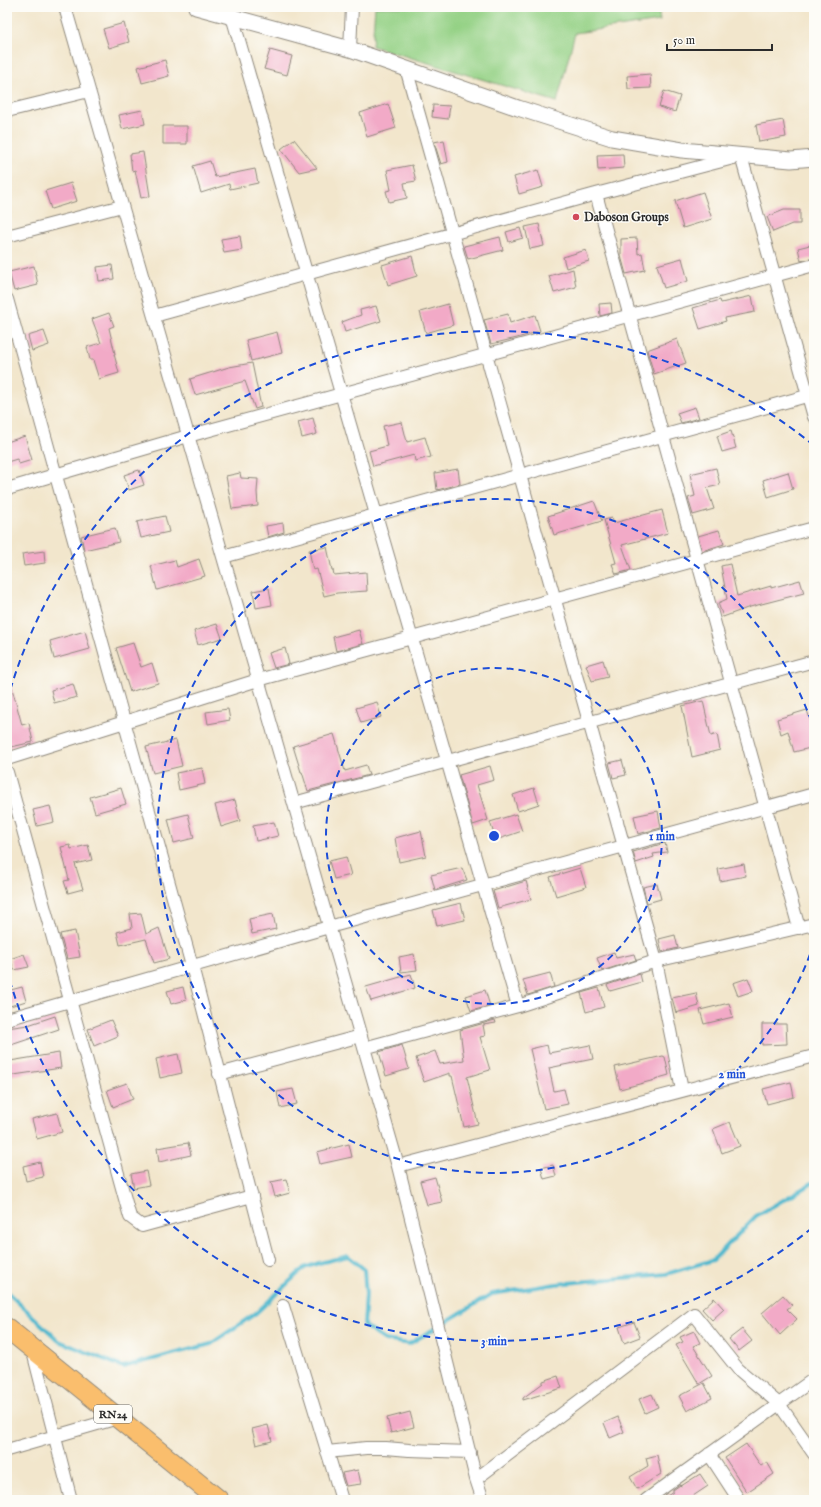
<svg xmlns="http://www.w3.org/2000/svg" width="821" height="1507" font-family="'IM FELL English',serif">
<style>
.green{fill:#94d185;stroke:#607e58}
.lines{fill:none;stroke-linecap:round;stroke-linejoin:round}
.stream{stroke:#50b8cd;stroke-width:4}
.building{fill:#f2aac7}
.minor-casing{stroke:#8e887c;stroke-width:14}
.tertiary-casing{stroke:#8e887c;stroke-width:17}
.primary-casing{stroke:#8e887c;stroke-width:21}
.minor{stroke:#fff;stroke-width:12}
.tertiary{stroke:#fff;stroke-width:15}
.primary{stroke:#fabe6d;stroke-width:19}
.ring{fill:none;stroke:#1d4ed8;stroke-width:2;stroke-dasharray:7 5}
.poi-dot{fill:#d1495b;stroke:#fdfcf7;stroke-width:1.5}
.labels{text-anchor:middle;stroke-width:3;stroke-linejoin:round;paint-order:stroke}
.shield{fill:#fdfcf7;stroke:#6a6a68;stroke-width:1}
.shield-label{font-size:11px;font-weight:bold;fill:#2b2b2b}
.poi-label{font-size:12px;font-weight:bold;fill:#2b2b2b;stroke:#fdfcf7;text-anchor:start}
.centre{fill:#1d4ed8;stroke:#fdfcf7;stroke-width:2}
.ring-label{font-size:12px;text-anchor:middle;font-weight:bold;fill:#1d4ed8;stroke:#fdfcf7;stroke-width:3;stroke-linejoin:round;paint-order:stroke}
</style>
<rect width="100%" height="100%" fill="#fdfcf7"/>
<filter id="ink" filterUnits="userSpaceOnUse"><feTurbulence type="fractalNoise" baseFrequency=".025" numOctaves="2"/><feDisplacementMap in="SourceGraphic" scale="8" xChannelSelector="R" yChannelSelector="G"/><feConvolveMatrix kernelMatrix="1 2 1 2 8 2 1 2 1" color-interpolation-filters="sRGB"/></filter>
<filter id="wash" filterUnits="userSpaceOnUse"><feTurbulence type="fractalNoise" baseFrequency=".012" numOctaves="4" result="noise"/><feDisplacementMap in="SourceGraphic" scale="16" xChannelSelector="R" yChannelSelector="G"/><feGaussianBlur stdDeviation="0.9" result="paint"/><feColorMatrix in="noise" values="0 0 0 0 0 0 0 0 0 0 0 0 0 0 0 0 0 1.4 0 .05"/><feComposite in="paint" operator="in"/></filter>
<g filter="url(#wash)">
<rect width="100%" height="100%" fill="#f2e6cc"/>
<!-- green -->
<path class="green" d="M375,7H658L660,21L575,33L557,102L372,46Z"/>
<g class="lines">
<!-- stream -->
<path class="stream" d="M7,1292L59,1341L123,1367L211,1344L256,1313L304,1268L319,1263L348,1256L364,1269L366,1294L364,1326L385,1340L409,1344L492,1294L556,1284L666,1274L713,1260L756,1216L814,1182"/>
</g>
<g id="blocks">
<!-- building -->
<path class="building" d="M124,23L129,42L109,48L103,29Z
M270,50L292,56L287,75L264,69Z
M165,60L169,76L142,83L138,67Z
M650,74L651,88L628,89L627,76Z
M664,91L680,96L675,112L659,107Z
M388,104L396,128L367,137L360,113Z
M433,105L450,106L448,119L432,117Z
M142,110L145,124L122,129L119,115Z
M783,120L786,137L759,142L756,125Z
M163,126H187V144H163Z
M294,139L317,168L299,172L281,149Z
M444,140L448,162L441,164L434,142Z
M143,152L150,196L141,198L135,170L132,171L130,154Z
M623,154L624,168L598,170L597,155Z
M210,161L215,177L255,169L258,183L230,189L229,184L201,193L193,166Z
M412,165L416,181L404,183L407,198L389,202L386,191L391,190L387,170Z
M538,170L543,187L519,194L514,177Z
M71,183L77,201L51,209L45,191Z
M703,192L712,219L683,228L675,201Z
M784,210H800V224H792L773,232L767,217Z
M539,224L544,246L530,249L525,227Z
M520,228L523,238L509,242L506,232Z
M240,236L242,250L224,253L221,239Z
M500,237L503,250L468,259L464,246Z
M637,238L638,254L642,253L645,270L626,274L621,256V239Z
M814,244V258L801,261L798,248Z
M586,250L589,261L566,268L563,257Z
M412,256L417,276L388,285L382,265Z
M682,258L688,281L664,288L657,265Z
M112,265L114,279L99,281L97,267Z
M34,266L38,285L14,291L9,272Z
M573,269L576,287L554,293L549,276Z
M752,296L755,312L725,318L726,321L700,329L693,308L720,300L721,303Z
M611,303L612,313L600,316L599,304Z
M448,304L453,325L426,333L420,312Z
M376,306L381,321L345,332L342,322L361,315L360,310Z
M109,313L114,326L109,328L115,354H114L119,373L99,379L93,360H90L87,347L101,343L92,319Z
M508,314L510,323L535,315L540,331L517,338L491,344L484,320Z
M44,331L49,345L32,351L28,336Z
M277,332L282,353L251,361L246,340Z
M677,339L686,363L654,374L647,350Z
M252,363L261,407L255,409L245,381L195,395L190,379L229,367Z
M695,407L699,418L681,423L677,413Z
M313,418L317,434L302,438L298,422Z
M402,422L407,442L425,437L431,457L415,461L414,455L373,466L369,451L387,446L383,426Z
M731,431L736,448L722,452L717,436Z
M25,436L32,460L19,464L17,459L7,462V442Z
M716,468L720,485L707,488L714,509L693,515L688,498L695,496L690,474Z
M458,469L460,484L437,490L435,473Z
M139,470L144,485L129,490L124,475Z
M788,472L793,489L768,497L763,480Z
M240,473L241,478L258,479L257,492L258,506L232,509L226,476Z
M594,501L602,521L554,535L548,516Z
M662,510L668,533L622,545L631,570L616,574L612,564L616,563L604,520L612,518L614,523Z
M165,516L169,532L141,538L137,522Z
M283,523L284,532L268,537L266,526Z
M115,528L119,542L84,550L81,536Z
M719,530L724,544L702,551L698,536Z
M327,547L332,570H333L334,575L366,572L367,591L337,593L324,596L317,569L313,570L309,550Z
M44,551L45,563L24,566L22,554Z
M199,559L205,576L157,590L151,566L175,560L177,567Z
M730,564L737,596L771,586V588L800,580L804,593L750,607L723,617L718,603L727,599L721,566Z
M269,588L272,605L256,608L253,591Z
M217,624L222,638L198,645L194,631Z
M359,630L363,644L336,651L333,637Z
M85,631L90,649L54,659L50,641Z
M133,643L141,667L152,663L158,683L130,692L116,648Z
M285,648L289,664L274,668L269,653Z
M603,660L608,677L592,681L586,665Z
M10,681L22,725L29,723L33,742L7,748V682Z
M73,684L77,697L54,703L51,690Z
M703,701L711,736L717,734L720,750L692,757L682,706Z
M377,702L381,717L361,723L356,708Z
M228,709L230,720L208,724L206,712Z
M807,710L814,732V747L794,752L788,731L781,734L777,719Z
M334,734L345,771L366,765L369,775L308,791L302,772H301L293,746Z
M176,740L182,766L153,773L146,747Z
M622,760L626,775L613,778L609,763Z
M490,766L494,780L477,785L488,820L473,825L459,775Z
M202,768L205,784L179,790L176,773Z
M121,788L126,804L95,813L90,797Z
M534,788L539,804L518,811L513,795Z
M235,800L240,821L221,827L215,805Z
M50,806L54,822L37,826L33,810Z
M658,811L661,828L638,834L634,816Z
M188,814L194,838L174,843L168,819Z
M516,814L522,831L496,840L490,822Z
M274,822L278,836L256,841L253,826Z
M421,831L426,856L399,862L395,838Z
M665,843L667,852L653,854L654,857L636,863L633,852Z
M70,845L71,849L88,845L92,860L75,864L83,889L68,893L64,881L69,880L61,847Z
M346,857L351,875L334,879L329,861Z
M744,864L746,876L720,881L718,869Z
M462,868L467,880L435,890L431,875Z
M580,868L586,887L556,896L550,877Z
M526,881L531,899L498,908L493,891Z
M657,884L661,899L647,903L643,887Z
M461,903L465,920L437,926L433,910Z
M141,913L146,934L159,928L169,959L154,963L146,939L120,945L117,932L132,928L130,914Z
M273,914L276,929L252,934L249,919Z
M75,931L80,957L67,959L60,934Z
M675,935L678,948L662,952L659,939Z
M614,952L616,958L634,954L636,960L602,971L597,958Z
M24,954L29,967L14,970L10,959Z
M414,954L417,970L401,972L399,957Z
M550,973L554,987L528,995L523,980Z
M411,974L415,988L371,1001L366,987Z
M640,974L642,982L610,991L607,985Z
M748,978L753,991L738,996L733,983Z
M22,987L26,1001L7,1007V991Z
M183,987L186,1000L171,1004L167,991Z
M599,988L604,1007L586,1012L581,993Z
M485,990L490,1006L471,1011L466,996Z
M696,993L699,1006L676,1013L672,998Z
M729,1003L733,1017L704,1024L700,1010Z
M55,1016L59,1029L8,1046L7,1028L28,1025Z
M111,1020L118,1036L94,1046L88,1029Z
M495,1020L496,1023L483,1025L485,1036L480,1037L490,1070L467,1077L478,1124L464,1127L452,1076H450V1073L424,1082L416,1058L435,1051L440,1064L464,1060L460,1030Z
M762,1024H786L787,1044L762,1045Z
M402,1045L409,1069L386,1076L379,1052Z
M547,1045L549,1053L590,1045L593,1059L549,1068L554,1091L564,1089L568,1104L544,1109L530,1049Z
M59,1053L61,1068L7,1076V1062L10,1061Z
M178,1054L182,1073L160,1078L156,1059Z
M663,1056L665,1057L669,1075L655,1079V1080L620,1089L615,1067Z
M791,1082L794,1097L767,1104L763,1089Z
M127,1083L133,1099L113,1107L107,1090Z
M293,1089L297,1104L280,1108L277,1092Z
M57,1113L62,1132L37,1139L32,1119Z
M730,1122L740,1146L722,1153L713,1129Z
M188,1143L191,1155L159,1162L157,1148Z
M349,1144L352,1157L320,1164L317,1152Z
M40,1162L43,1177L26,1181L23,1166Z
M553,1165L556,1176L544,1179L541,1168Z
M146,1171L149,1185L134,1188L131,1174Z
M435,1177L442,1202L427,1205L420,1181Z
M286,1179L290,1193L275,1197L271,1182Z
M783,1295L792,1305L787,1309L797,1319L780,1335L762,1313Z
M714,1298L724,1309L712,1320L702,1309Z
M634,1322L640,1337L624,1343L619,1327Z
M742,1329L752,1341L739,1351L729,1339Z
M694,1331L700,1343L693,1346L712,1376L699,1384L676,1345L683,1342L680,1337Z
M558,1376L562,1388L523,1400V1398L543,1383V1381Z
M704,1383L712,1398L687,1411L679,1396Z
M652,1394L658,1407L645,1413L639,1399Z
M410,1412L414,1427L391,1433L387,1418Z
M618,1417L624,1432L610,1438L604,1423Z
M268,1425L272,1441L256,1445L252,1429Z
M746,1444L761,1466L767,1462L774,1474L747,1492L725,1458Z
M657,1455L661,1474L637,1489L630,1477L648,1466L646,1458Z
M358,1470L361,1484L346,1486L342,1473Z
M700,1474L708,1486L690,1498L661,1500L673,1492V1490L680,1485L681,1486Z"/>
</g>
</g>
<g filter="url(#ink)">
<use href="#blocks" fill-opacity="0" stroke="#8e887c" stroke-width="1"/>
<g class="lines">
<!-- minor casing -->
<g class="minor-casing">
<path id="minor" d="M65,7L398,1166L476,1479L483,1500
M230,7L232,16L518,1006
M350,49L352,7
M406,68L656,961L682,1090
M7,111L89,91
M596,194L799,928
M7,236L122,206
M7,299L192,966L268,1260
M154,316L596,194L741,156L814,417
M7,489L188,436L814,265
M223,557L814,394
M7,759L258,680L814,528
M7,772L130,1217L142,1226L252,1196
M294,803L814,661
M7,1019L329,927L814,794
M364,1048L518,1006L656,961L814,924
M219,1074L361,1036
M398,1166L814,1056
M283,1306L342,1500
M32,1348L71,1500
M7,1450L118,1418
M327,1452L366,1448H386L409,1450L470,1452
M709,1454L739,1500
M476,1479L694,1314L738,1369L779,1404L814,1379
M646,1500L779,1404L814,1454"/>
</g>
<!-- tertiary casing -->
<g class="tertiary-casing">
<path id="tertiary" d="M196,7L350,49L518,108L612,138L682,150L791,160L814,158"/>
</g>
<!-- primary casing -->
<g class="primary-casing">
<path id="primary" d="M7,1328L219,1500"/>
</g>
<!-- minor -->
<use href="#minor" class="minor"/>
<!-- tertiary -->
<use href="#tertiary" class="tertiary"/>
<!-- primary -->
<use href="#primary" class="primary"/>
</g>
</g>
<!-- distance rings -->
<g class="ring">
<circle cx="494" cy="836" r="168"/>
<path d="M814 943A337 337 0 1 1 814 729"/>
<path d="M812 1228A505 505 0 0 1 7 971M7 701A505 505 0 0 1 812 444"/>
</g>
<!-- markers -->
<circle class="poi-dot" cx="576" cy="217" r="4"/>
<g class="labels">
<!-- shield labels -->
<rect class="shield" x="94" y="1405" width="38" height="18" rx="3"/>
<g class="shield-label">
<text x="113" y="1418">RN24</text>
</g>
<!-- poi labels -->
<g class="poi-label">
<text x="584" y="221">Daboson Groups</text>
</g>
</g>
<circle cx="494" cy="836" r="6" class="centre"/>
<g class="ring-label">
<text x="662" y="840">1 min</text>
<text x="732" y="1078">2 min</text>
<text x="494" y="1345">3 min</text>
</g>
<!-- margin -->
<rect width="821" height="1507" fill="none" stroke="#fdfcf7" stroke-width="24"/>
<!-- scale -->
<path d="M667 44v6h105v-6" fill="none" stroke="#2b2b2b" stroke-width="2"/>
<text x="673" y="44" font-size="12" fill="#2b2b2b" stroke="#fdfcf7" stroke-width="3" paint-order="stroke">50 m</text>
</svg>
